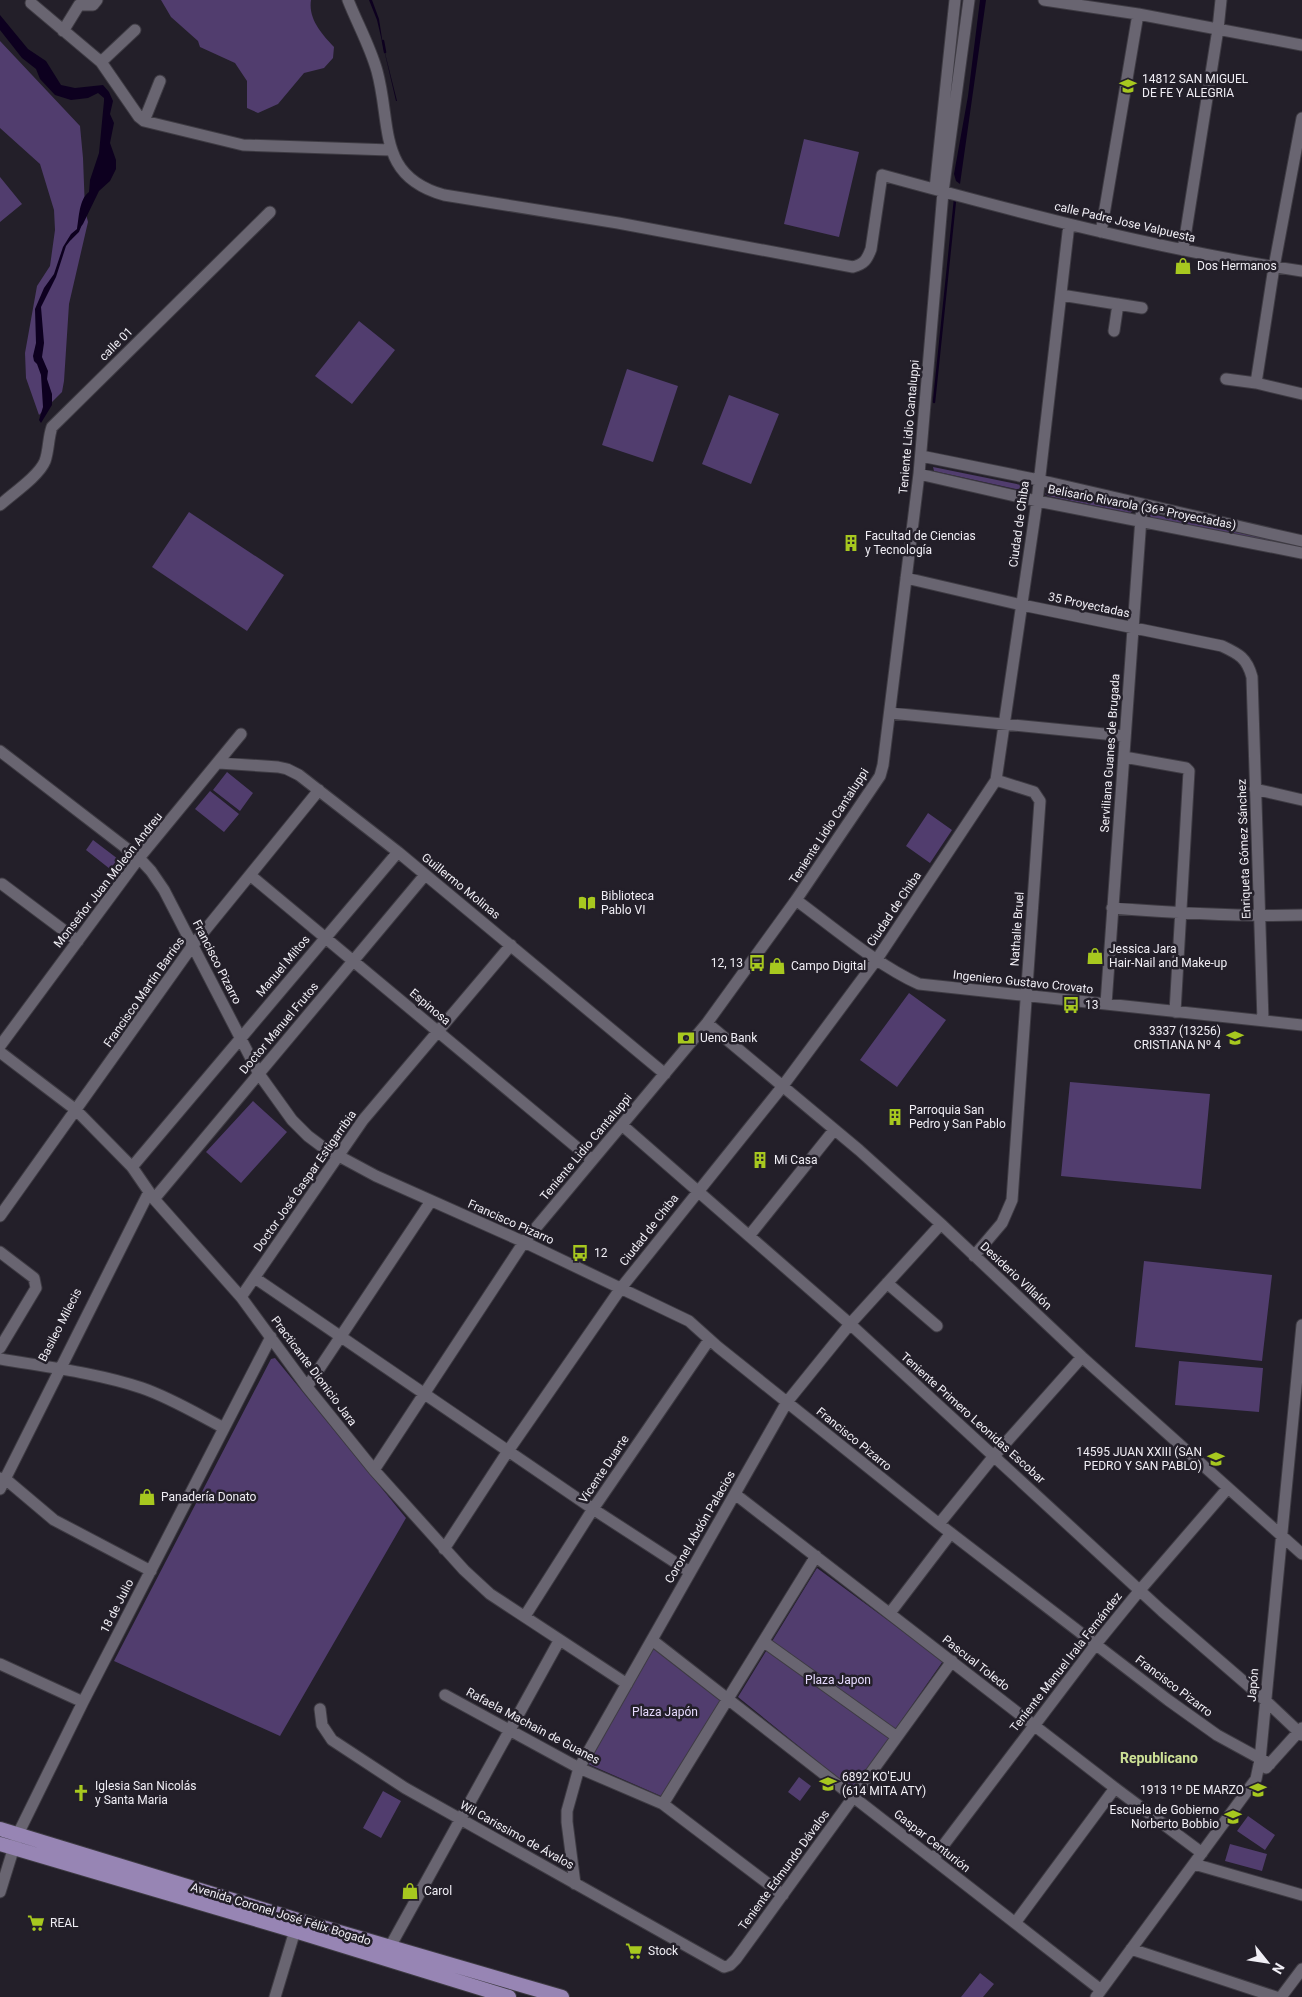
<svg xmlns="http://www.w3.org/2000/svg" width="1302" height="1997" font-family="Roboto,sans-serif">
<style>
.green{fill:#513d6e}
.water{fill:#0d001f}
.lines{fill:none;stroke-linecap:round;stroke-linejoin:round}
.stream{stroke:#0d001f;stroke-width:2.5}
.minor-casing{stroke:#3e3b43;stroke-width:13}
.major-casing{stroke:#3e3b43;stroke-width:16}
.minor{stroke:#696571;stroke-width:11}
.major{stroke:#9785b4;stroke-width:14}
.labels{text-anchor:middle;stroke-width:5;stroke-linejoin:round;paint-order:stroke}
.poi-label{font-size:12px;fill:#f0eef5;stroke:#231f29;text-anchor:start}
.street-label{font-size:12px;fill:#f0eef5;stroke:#231f29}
.park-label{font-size:12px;fill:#e6dafd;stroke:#231f29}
.neighbourhood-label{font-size:14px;font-weight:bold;fill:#cde196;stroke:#231f29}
</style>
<rect width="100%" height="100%" fill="#231f29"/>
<!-- green -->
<path class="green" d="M161,0H311C308,19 322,34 334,47L333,58L324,68L304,73L278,104L258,113L247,108V81L235,63L200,47L198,41L171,17Z
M0,41L80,126L83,158L85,210L88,222L69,304L64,381L62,392L39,415L26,378L25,353L37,286L50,266L55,230L54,210L40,164L0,128Z
M804,139L859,152L839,237L784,224Z
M0,177L22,204L0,222Z
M359,321L395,350L352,404L315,376Z
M627,369L678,386L653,462L602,445Z
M729,395L779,414L751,484L702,464Z
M933,467L1026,486L1028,489L1025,491L934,471Z
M1048,491L1131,509L1133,511L1130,513L1048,496L1045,494Z
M189,512L284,575L247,631L152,567Z
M1151,514L1302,546V550L1152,518L1150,516Z
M227,772L253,793L240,811L213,790Z
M210,791L239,814L224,832L195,809Z
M928,813L952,830L930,863L906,846Z
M93,840L118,859L110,869L86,850Z
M909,993L946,1020L897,1087L860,1060Z
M1070,1082L1210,1094L1201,1189L1061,1176Z
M253,1101L287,1132L241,1183L206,1152Z
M1144,1261L1272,1275L1262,1361L1135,1347Z
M275,1358L406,1518L280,1736L114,1661L271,1359Z
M1179,1361L1263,1368L1259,1412L1175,1405Z
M817,1568L943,1661L853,1790L738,1697Z
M653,1648L722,1701L661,1796L588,1764Z
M799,1777L811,1786L800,1801L788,1792Z
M383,1791L401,1801L381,1838L363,1828Z
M1248,1816L1275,1835L1265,1850L1237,1831Z
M1230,1844L1267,1854L1262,1871L1225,1861Z
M980,1973L994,1984L983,1997H961Z"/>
<!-- water -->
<path class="water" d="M369,0H372L379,19L383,45L397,101H396L377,20Z
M980,0H986L960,184L956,181L954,174L968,96Z
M0,15L28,49L46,61L61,85L75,88L103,85L109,92L113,101L110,114L114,123L110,143L116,160V169L110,181L99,191L83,224L66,246L56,277L41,307L44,343L42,357L48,371L47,379L52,394V405L41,423L39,420L43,407L41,375L37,364L34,361L33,356L36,343L35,309L44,288L54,274L63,247L71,234L77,229C79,218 79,199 89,192L90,180L99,153L104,101V98L98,93L88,98L71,100L55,95L40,79L36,69L22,58L0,30Z"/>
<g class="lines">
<!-- stream -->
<path class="stream" d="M383,41L385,52
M70,239L78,231L80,226
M934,402L955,200"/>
<!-- minor casing -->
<g class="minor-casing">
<path id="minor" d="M348,0C357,23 370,46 377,71C392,125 376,176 444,195L618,223L853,267C864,264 867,260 871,249L882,175C1021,213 1160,250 1302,271
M1044,0L1138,14L1302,45
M31,3L101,62L139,117L144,121L243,145L390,150
M63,31L79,5H93L97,0
M101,62L135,30
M144,121L160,81
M935,189L955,0
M1101,232L1138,14
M1183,250L1218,29L1221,0
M1061,295L1142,308
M1114,331L1118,304
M1226,379L1256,383L1302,394
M1256,383L1274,267L1302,118
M921,456L1039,480L1302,541
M919,474L1037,501L1302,553
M0,505C12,494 39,476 45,461C49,450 48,438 52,427L270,212
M906,578L1022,605L1222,646C1239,654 1247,658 1252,677L1263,1021
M890,713L1125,736
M0,751L139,858L151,871L164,890L259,1074L292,1120L308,1136L324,1148L376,1176L524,1242L689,1321L718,1347L939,1524L1168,1700L1217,1735L1270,1764
M1124,757L1186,768L1189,771L1175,1012
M219,763L278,767L287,769L299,775L398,852L665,1074
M1255,789L1302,800
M250,875L592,1160
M2,884L78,941
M796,900C834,928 877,965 919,984L1302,1025
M1112,908C1176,913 1238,917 1302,915
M1106,1004L1142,504
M707,1023L859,1150L941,1224L1082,1357L1302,1554
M0,1046L139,858L241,734
M0,1052L76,1110L132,1167L154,1199L241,1297L307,1387L374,1470L464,1570L490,1594L627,1684
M622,1125L850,1324L1162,1611L1265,1700L1302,1735
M132,1167L398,852
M154,1199L425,875
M0,1216L193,945L319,790
M749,1236L834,1130
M0,1252L34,1278L36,1288L0,1348
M974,1256L1002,1223L1012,1200L1040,801L1034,792L996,780
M255,1278L593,1509L690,1572
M887,1283L937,1326
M241,1297L363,1120L511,945
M0,1359C47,1367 97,1373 142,1388C171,1398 197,1414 224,1428
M307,1387L431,1201
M374,1470L524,1242L707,1023L796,900L880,776L883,765L919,474L943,192L969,0
M0,1478L9,1482L54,1520L151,1571
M0,1489L149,1192
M735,1494L1115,1788L1202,1853
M939,1524L994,1456L1082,1357
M444,1549L508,1451L621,1288L782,1087L877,959L996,780L1037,501L1069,224
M890,1613L951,1533
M525,1616L593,1509L709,1340
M652,1640L1101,1990
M764,1642L897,1737
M0,1664L83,1702
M445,1695L579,1768L663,1804L783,1895
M320,1709L322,1725L332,1740L405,1788L724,1967L730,1965L736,1959L952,1661
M1266,1768L1302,1728
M663,1804L816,1556
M933,1859L1096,1644L1140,1590L1228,1488
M1194,1864L1302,1895
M575,1884L567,1822V1811L579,1768L787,1402L850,1324L941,1224
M0,1892L18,1834L83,1702L271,1337
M1015,1923L1115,1788
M1131,1949L1276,1997
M386,1954L559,1641
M275,1997L297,1924
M1096,1997L1256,1779L1260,1760L1302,1325
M1281,1997L1302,1969"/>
</g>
<!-- major casing -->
<g class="major-casing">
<path id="major" d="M0,1829L298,1920L562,1997
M0,1844L295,1931L509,1997"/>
</g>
<!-- minor -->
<use href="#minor" class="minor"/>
<!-- major -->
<use href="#major" class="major"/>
</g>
<!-- icons -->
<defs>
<g id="school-bare" transform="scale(1.35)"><path d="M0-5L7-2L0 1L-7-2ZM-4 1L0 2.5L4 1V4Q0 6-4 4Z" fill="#a7c81f" stroke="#231f29" stroke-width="2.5" paint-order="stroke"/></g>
<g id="shop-bare" transform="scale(1.35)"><path d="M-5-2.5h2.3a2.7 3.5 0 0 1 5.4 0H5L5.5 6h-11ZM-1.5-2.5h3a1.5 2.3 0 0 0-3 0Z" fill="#a7c81f" stroke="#231f29" stroke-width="2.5" paint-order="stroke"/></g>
<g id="building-bare" transform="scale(1.35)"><path d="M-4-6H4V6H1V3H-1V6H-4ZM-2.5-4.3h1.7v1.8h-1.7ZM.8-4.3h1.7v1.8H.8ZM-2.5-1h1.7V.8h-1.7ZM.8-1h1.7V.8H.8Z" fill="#a7c81f" stroke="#231f29" stroke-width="2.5" paint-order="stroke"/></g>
<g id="library-bare" transform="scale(1.35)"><path d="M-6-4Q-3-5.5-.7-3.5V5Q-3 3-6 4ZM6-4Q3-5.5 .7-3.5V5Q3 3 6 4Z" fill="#a7c81f" stroke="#231f29" stroke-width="2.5" paint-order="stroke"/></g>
<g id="bus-bare" transform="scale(1.35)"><path d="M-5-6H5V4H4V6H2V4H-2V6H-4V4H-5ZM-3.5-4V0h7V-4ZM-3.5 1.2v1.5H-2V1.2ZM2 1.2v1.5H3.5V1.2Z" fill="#a7c81f" stroke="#231f29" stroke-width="2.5" paint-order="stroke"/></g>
<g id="bank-bare" transform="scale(1.35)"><path d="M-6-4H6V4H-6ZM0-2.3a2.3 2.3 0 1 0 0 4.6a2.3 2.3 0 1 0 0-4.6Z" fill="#a7c81f" stroke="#231f29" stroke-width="2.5" paint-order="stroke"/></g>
<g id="church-bare" transform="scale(1.35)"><path d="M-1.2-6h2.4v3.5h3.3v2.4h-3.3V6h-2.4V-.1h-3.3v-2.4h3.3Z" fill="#a7c81f" stroke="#231f29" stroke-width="2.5" paint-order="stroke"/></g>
<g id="supermarket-bare" transform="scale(1.35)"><path d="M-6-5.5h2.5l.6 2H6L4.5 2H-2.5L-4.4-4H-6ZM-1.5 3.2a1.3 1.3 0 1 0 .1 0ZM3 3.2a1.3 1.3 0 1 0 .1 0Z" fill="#a7c81f" stroke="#231f29" stroke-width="2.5" paint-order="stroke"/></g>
</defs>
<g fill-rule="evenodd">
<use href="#school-bare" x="1128" y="86"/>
<use href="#shop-bare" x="1183" y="266"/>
<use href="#building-bare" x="851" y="543"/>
<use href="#library-bare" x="587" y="903"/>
<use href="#shop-bare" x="1095" y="956"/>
<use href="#bus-bare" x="757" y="963"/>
<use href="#shop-bare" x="777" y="966"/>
<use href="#bus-bare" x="1071" y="1005"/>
<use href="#bank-bare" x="686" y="1038"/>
<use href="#school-bare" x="1235" y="1038"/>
<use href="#building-bare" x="895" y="1117"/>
<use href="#building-bare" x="760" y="1160"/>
<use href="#bus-bare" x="580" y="1253"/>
<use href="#school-bare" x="1216" y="1459"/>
<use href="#shop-bare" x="147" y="1497"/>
<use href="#school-bare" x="828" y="1784"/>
<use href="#school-bare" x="1258" y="1790"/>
<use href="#church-bare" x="81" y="1793"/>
<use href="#school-bare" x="1233" y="1817"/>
<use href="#shop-bare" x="410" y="1891"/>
<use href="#supermarket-bare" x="36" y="1923"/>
<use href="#supermarket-bare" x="634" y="1951"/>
</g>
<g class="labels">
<!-- poi labels -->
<g class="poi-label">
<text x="1142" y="83">14812 SAN MIGUEL<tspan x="1142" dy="14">DE FE Y ALEGRIA</tspan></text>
<text x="1197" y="270">Dos Hermanos</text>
<text x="865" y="540">Facultad de Ciencias<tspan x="865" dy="14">y Tecnología</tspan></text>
<text x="601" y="900">Biblioteca<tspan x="601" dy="14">Pablo VI</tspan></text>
<text x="1109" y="953">Jessica Jara<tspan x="1109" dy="14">Hair-Nail and Make-up</tspan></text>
<text x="743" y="967" text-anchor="end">12, 13</text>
<text x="791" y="970">Campo Digital</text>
<text x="1085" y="1009">13</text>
<text x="1221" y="1035" text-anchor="end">3337 (13256)<tspan x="1221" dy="14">CRISTIANA Nº 4</tspan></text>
<text x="700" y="1042">Ueno Bank</text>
<text x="909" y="1114">Parroquia San<tspan x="909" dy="14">Pedro y San Pablo</tspan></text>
<text x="774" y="1164">Mi Casa</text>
<text x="594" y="1257">12</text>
<text x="1202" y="1456" text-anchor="end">14595 JUAN XXIII (SAN<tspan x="1202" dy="14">PEDRO Y SAN PABLO)</tspan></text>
<text x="161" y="1501">Panadería Donato</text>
<text x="842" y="1781">6892 KO'EJU<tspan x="842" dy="14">(614 MITA ATY)</tspan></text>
<text x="95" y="1790">Iglesia San Nicolás<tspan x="95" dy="14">y Santa Maria</tspan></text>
<text x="1244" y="1794" text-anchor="end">1913 1º DE MARZO</text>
<text x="1219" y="1814" text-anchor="end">Escuela de Gobierno<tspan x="1219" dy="14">Norberto Bobbio</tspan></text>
<text x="424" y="1895">Carol</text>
<text x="50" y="1927">REAL</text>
<text x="648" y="1955">Stock</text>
</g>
<!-- street labels -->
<g class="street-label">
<text transform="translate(1125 222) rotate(13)" y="4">calle Padre Jose Valpuesta</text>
<text transform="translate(116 344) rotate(-45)" y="4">calle 01</text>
<text transform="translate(909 427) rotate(-85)" y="4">Teniente Lidio Cantaluppi</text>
<text transform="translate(1142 507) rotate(11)" y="4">Belisario Rivarola (36ª Proyectadas)</text>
<text transform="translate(1019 524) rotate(-82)" y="4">Ciudad de Chiba</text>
<text transform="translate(1089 605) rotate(12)" y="4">35 Proyectadas</text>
<text transform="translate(1110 753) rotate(-86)" y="4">Serviliana Guanes de Brugada</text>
<text transform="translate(829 826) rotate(-57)" y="4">Teniente Lidio Cantaluppi</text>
<text transform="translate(1244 849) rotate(-92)" y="4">Enriqueta Gómez Sánchez</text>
<text transform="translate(108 880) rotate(-52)" y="4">Monseñor Juan Moleón Andreu</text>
<text transform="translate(461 886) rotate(39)" y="4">Guillermo Molinas</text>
<text transform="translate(894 909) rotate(-56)" y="4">Ciudad de Chiba</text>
<text transform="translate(1017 929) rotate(-86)" y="4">Nathalie Bruel</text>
<text transform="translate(217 962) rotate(63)" y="4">Francisco Pizarro</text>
<text transform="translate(283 966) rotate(-50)" y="4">Manuel Miltos</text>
<text transform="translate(1023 982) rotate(6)" y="4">Ingeniero Gustavo Crovato</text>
<text transform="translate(144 992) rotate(-55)" y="4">Francisco Martín Barrios</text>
<text transform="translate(430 1007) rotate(40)" y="4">Espinosa</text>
<text transform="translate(279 1028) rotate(-50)" y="4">Doctor Manuel Frutos</text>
<text transform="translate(586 1147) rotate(-50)" y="4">Teniente Lidio Cantaluppi</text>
<text transform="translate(305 1181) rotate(-55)" y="4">Doctor José Gaspar Estigarribia</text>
<text transform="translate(511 1222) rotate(24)" y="4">Francisco Pizarro</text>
<text transform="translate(649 1230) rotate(-52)" y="4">Ciudad de Chiba</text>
<text transform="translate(1016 1276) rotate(43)" y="4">Desiderio Villalón</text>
<text transform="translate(60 1325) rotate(-63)" y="4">Basileo Milecis</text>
<text transform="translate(314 1371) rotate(53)" y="4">Practicante Dionicio Jara</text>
<text transform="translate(973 1418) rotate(42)" y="4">Teniente Primero Leonidas Escobar</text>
<text transform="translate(854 1439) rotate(39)" y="4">Francisco Pizarro</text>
<text transform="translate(604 1469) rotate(-56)" y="4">Vicente Duarte</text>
<text transform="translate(700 1527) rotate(-60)" y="4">Coronel Abdón Palacios</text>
<text transform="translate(117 1606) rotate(-63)" y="4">18 de Julio</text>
<text transform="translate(1066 1662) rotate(-52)" y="4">Teniente Manuel Irala Fernández</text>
<text transform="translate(976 1663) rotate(38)" y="4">Pascual Toledo</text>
<text transform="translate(1253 1685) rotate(-85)" y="4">Japón</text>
<text transform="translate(1174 1686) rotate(37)" y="4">Francisco Pizarro</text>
<text transform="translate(533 1726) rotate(28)" y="4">Rafaela Machain de Guanes</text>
<text transform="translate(517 1835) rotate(29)" y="4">Wil Carissimo de Ávalos</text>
<text transform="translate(932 1841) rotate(38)" y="4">Gaspar Centurión</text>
<text transform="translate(784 1870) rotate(-54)" y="4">Teniente Edmundo Dávalos</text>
<text transform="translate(281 1914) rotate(17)" y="4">Avenida Coronel José Félix Bogado</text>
</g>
<!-- park labels -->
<g class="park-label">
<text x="838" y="1684">Plaza Japon</text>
<text x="665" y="1716">Plaza Japón</text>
</g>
<!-- neighbourhood labels -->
<g class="neighbourhood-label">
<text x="1159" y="1763">Republicano</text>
</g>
</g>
<!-- north arrow -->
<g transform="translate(1267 1962) rotate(120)" stroke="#231f29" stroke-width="4" paint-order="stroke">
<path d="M0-4L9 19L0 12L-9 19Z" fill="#f0eef5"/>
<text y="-8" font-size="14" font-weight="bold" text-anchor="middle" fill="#f0eef5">N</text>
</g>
</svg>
